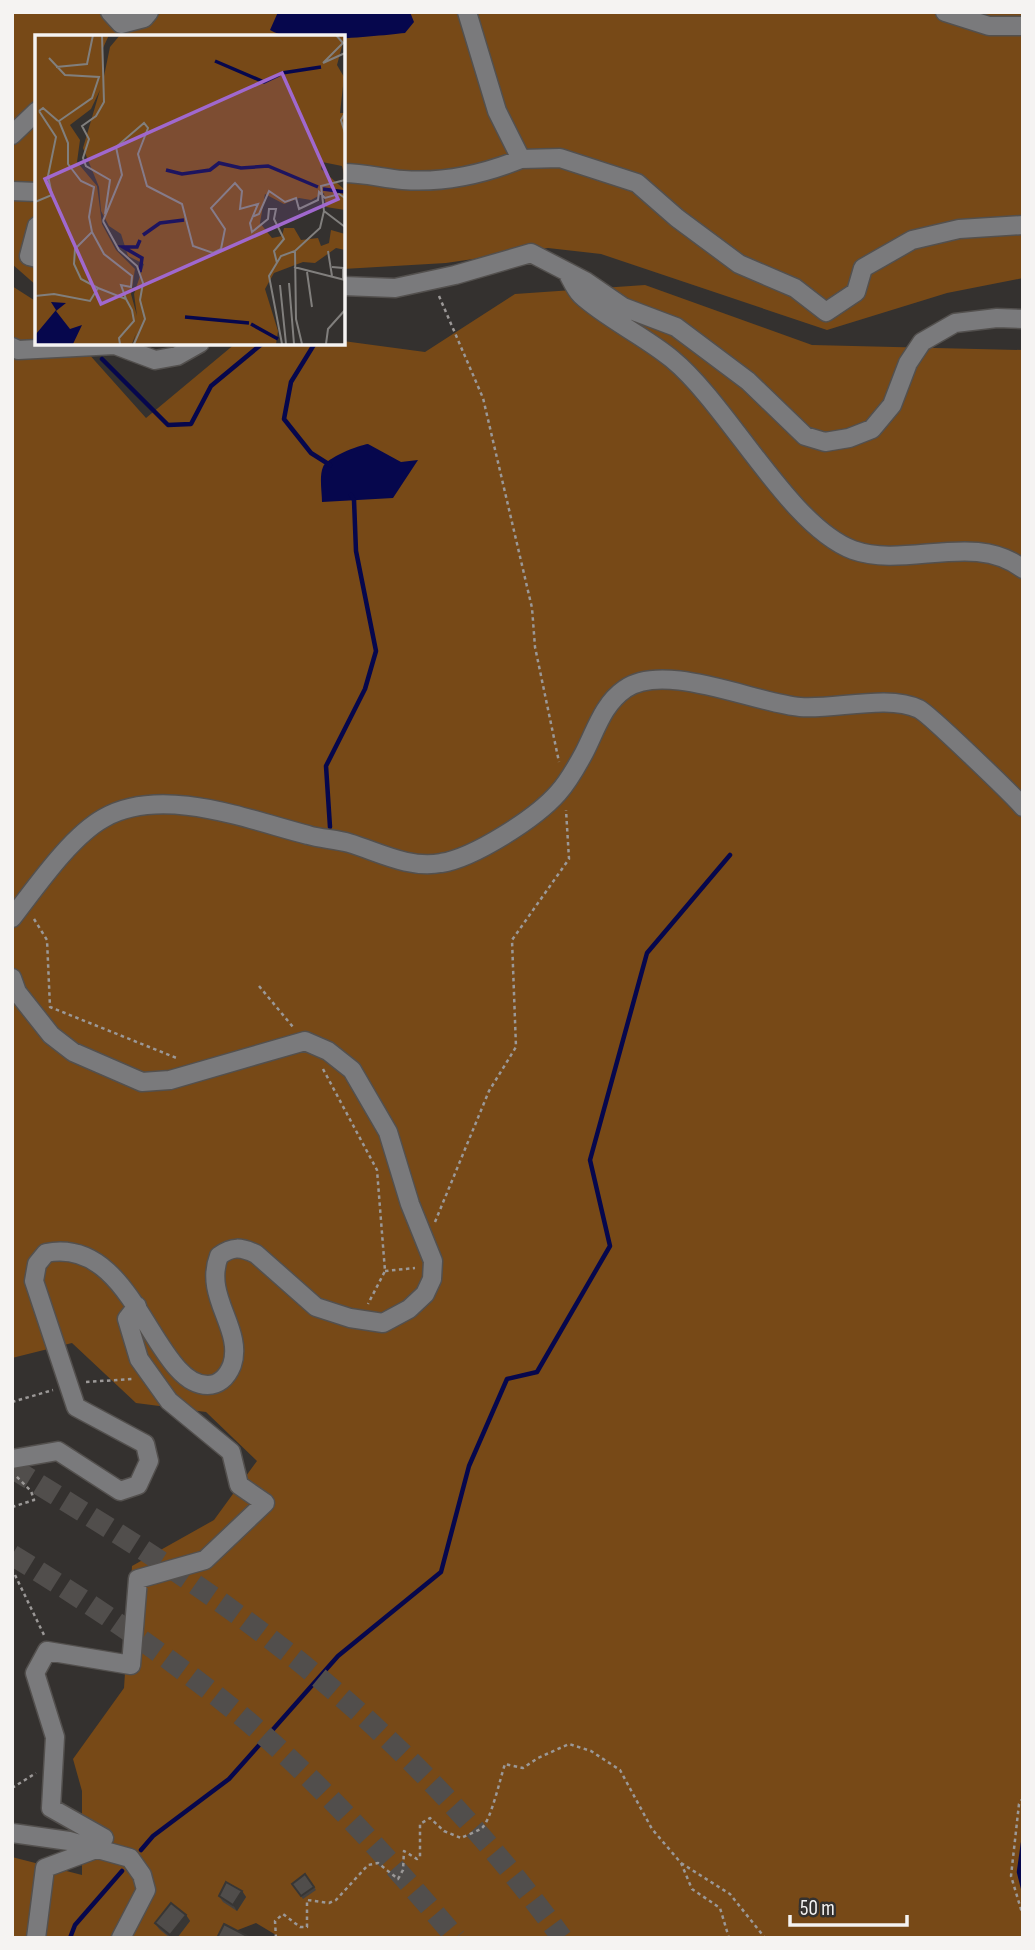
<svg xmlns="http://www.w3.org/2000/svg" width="1035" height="1950" font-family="'Sofia Sans Condensed',sans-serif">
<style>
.green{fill:#774917}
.water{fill:#06074d}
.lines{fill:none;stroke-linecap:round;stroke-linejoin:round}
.stream{stroke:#06074d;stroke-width:4.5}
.highway-tunnel{stroke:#514e4c;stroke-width:21;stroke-dasharray:21 10;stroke-linecap:butt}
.minor-casing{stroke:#53504e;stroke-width:21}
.path{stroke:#9b9897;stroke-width:2.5;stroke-dasharray:3.5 3.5;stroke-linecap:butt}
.minor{stroke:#7a7a7c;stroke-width:18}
.wall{fill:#454240}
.shaded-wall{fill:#383634}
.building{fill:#504d4b;stroke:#383634;stroke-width:2}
.inset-river{fill:none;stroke:#06074d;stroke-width:3.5}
.inset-road{fill:none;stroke:#817f7d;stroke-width:2}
.view{fill:#a068ce;fill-opacity:0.15;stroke:#a068ce;stroke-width:3.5}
.inset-edge{fill:none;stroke:#f5f3f2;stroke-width:3.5}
</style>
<rect width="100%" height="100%" fill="#34312f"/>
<!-- green -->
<path class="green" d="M12,12H1023V278L947,293L827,330L601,254L548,248L446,263L343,269V37H37V286L12,264Z
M645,285L812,345L1023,350V1938H281L256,1923L217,1938H12V1857L82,1875V1791L73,1759L124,1688L132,1566L214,1520L257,1461L206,1412L136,1403L72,1343L12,1358V286L37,302V343H79L146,418L236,343L343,341L425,352L515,294Z"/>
<!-- water -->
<path class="water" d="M278,12H410L414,22L405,33C374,36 295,46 270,30Z
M368,444L401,462L418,460L393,498L322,502C322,492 319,476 323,467C326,458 359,445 368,444Z"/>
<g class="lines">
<!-- stream -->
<path class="stream" d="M315,343L291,382L284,419L311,453L330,465
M102,359L168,425L191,424L211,386L263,343
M330,827L326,766L365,689L376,651L356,551L354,500L351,495
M1023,1843L1019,1872L1023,1888
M141,1850L153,1836L229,1779L338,1656L441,1572L469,1466L507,1379L537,1372L610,1246L590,1160L647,953L730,855
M70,1938L75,1925L122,1871"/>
<!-- highway-tunnel -->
<path class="highway-tunnel" d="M12,1468C103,1524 194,1579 278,1645C385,1727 483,1829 562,1938
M12,1555C91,1603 166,1655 238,1713C318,1780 389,1859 456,1938"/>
<!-- minor casing -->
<g class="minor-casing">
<path id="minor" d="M110,12L121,24L144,18L149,12
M467,12L497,111L521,159L560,158L637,183L677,218L739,264L795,288L826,312L856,292L863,268L912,240L959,229L1023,225
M945,12L989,26H1023
M12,135L37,111
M343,173C364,173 382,178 403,180C443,183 484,174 521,159
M12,191L37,192
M37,226L29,256L37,258
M567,272C571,279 575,289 581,295C604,317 646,337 672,359C729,406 789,526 853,550C906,569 975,531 1023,569
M343,286L395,288L455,275L531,253L585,281L623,307L676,327L748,381L805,436L825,442L849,438L872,429L892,405L908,363L922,342L955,323L997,318L1023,319
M12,347L18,350L115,345L155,360L177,356L200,343
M12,918C36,887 71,836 104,818C162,785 249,820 308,835C321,839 336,839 349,843C379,852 409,869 441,863C474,858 536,818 558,793C568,782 577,766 584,753C596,730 603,704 625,689C664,661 755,703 800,707C834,710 888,694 919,709C928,713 1015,797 1023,807
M12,978L17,992L51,1035L73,1052L142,1082L170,1080L305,1041L328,1051L352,1070L388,1132L410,1204L433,1261L432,1279L425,1294L409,1309L383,1323L350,1318L316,1307L256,1254C241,1247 232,1246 219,1256C203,1297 244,1329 232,1365C221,1393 196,1389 178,1369C142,1330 117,1239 46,1253L37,1264L34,1281L76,1407L145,1444L149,1461L138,1485L120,1491L58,1451L12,1459
M12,1833L69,1841L130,1858L142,1875L146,1890L121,1938
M36,1938L45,1868L96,1849L104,1838L51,1808L55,1737L35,1673L47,1651L131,1665L138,1579L205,1560L265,1503L239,1485L231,1452L169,1401L139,1359L127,1319L137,1306"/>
</g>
<!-- path -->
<path class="path" d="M439,296L483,398L532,608L535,647L559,762
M34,919L47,940L50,1007L179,1059
M259,986L293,1027
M323,1069L377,1170L385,1271L368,1304
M435,1222L489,1091L516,1047L512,940L569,859L566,810
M385,1271L415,1268
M86,1382L132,1379
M12,1402L53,1390
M12,1507L34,1500L31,1491L15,1475
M15,1575L44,1635
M12,1788L36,1773
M1023,1798L1019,1804L1011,1876L1023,1916
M681,1863L730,1894L765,1938
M276,1938L275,1921L283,1914L300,1927H307V1900L329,1903L336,1900L368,1865L378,1863L398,1879L403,1870L404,1851L417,1859L420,1857V1824L430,1818L444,1831L461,1838C467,1835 476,1832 482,1828C491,1820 500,1779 505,1764L523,1768L538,1758L569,1744L591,1751L620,1770L652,1829L681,1863L692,1889L720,1908L729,1938"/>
<!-- minor -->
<use href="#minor" class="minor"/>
</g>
<!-- wall -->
<path class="wall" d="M305,1874L316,1890L303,1899L292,1884Z
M242,1891L246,1897L237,1911L223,1902L219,1896Z
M186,1915L190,1921L177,1938H170L159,1929L155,1923Z"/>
<!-- shaded-wall -->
<path class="shaded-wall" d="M242,1891L246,1897L237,1911L233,1905Z
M186,1915L190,1921L177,1938H172L170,1935Z"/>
<!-- building -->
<path class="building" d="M305,1874L314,1887L301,1896L292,1884Z
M226,1882L242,1891L233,1905L219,1896Z
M171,1903L186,1915L170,1935L155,1923Z
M224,1924L251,1938H217Z"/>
<!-- overview -->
<g transform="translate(35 35)">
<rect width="310" height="310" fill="#34312f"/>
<path d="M74,0L68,13V46L75,12L85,0H310L302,30L309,42L305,78H310V143L307,131L287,127L286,134L310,155V175L291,172L289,158L276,165L264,163L249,169L230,159L225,188L237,203L247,201L249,193H259L266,205L283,203L286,211L294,208L296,195L310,199V215L301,213L280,228L268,227L239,238L230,254L243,296L241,309H98L101,298L97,309H0V1ZM65,55L48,113L64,152L66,176L74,191L86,199L93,221L109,229L99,259L102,281L96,259L100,234L81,215L67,189L62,151L42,127L45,105L35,90L56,74Z" fill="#774917" fill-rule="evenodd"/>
<path d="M16,267L31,268L21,276L35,294L47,290L38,309H0L1,299L21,275Z" fill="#06074d"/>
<path class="inset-river" d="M180,26L229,47L244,40M247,38L286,32M131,135L147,139L175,135L184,128L206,133L233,131L283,152M288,154L310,157M108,200L125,188L149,185M105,237L107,223L88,212H102L105,205M150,282L214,288M216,289L243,304"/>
<path class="inset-road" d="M67,0L69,67L61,81L47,91L54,104L48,123L51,131L75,145L70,179M288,28L308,8L301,0M288,28L310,18M21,32L52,29L58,0M4,76L8,73L23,86M310,78L306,85L310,98M0,167L17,160L13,141L21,102L4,76M289,176L310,192M217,182L224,179L234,156L250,167L261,163L264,174L283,165L284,157L290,163L304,159L310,163M68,186L87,140L81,112L109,88L113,93L103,119L112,151L147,169L158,211L178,218L186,214L190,194L176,173L200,148L207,156L205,174L223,169L215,188L217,197L233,184L234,174H241L239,184L249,204L239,216L242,228M68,186L84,215L102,231L108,248L105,265L110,284L99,309M57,197L69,219L97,241L96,252L86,250L91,264M260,216L261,284L267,309M293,216L297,241M259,232L310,245M297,232L308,233V245M272,237L277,272M254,248L259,309M245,250L251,309M63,253L91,264L97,275L99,286L84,303L85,309M0,261L19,259L55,266L63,253L46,244L39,229L40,214L57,197L54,182L59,152L46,146L33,129V108L24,86L57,63L64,42L30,40L14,23M247,309L234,241L246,221L260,216L285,193L289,176L286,151L310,145M291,309L293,294L310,275"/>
<path class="view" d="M247,38L303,164L66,269L10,144Z"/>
<rect width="310" height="310" class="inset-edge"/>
</g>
<!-- border -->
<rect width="1035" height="1950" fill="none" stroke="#f5f3f2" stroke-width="28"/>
<!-- scale -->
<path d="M790 1915v10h117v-10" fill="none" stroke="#f5f3f2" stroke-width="3.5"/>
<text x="800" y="1915" font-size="21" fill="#f5f3f2" stroke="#34312f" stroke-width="5" paint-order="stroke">50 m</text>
</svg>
